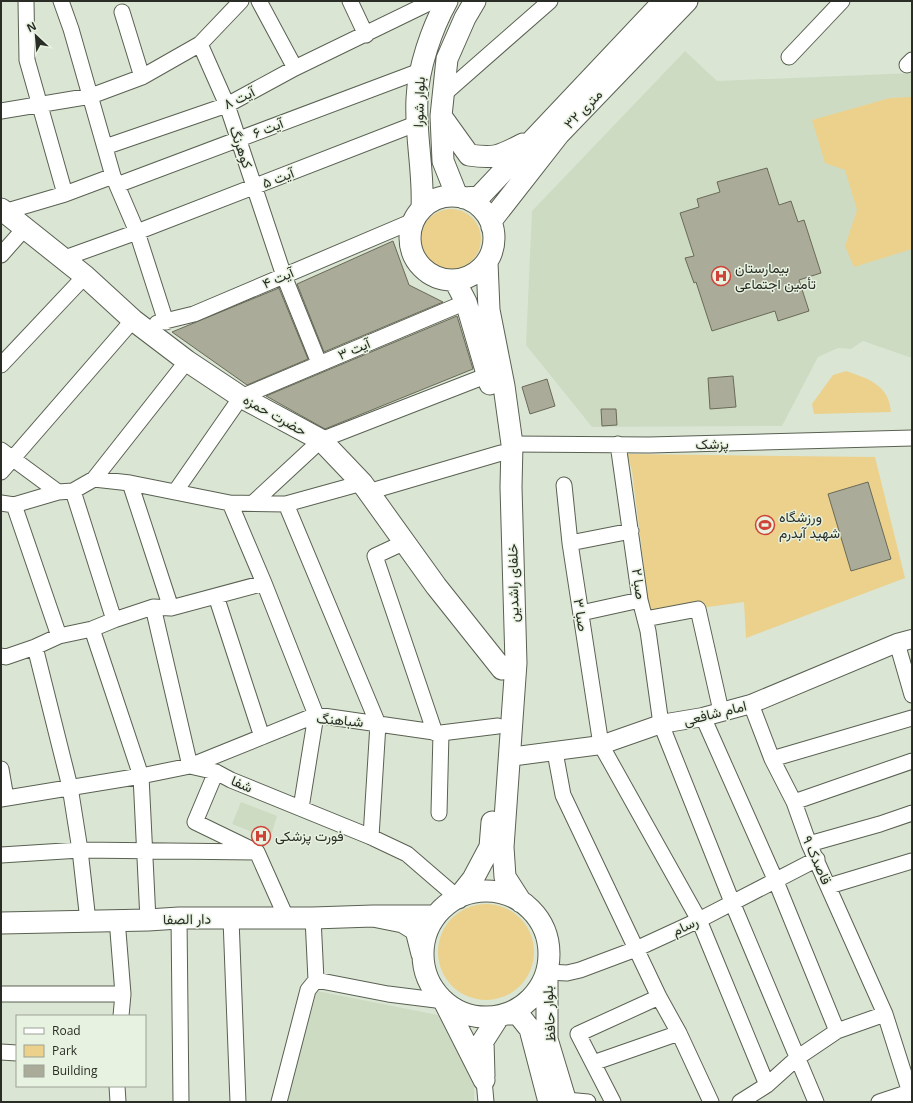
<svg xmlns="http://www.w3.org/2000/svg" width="913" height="1103" font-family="'Open Sans',Vazirmatn,sans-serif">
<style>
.built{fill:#cedbc3}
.green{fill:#ebd18c}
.building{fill:#aaab98;stroke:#696a58}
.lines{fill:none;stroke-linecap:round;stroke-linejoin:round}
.minor-casing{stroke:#596152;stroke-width:17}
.tertiary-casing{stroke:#596152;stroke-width:20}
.secondary-casing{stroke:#596152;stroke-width:23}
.minor{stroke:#fff;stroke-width:15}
.tertiary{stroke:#fff;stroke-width:18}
.secondary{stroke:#fff;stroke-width:21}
.labels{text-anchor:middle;stroke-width:3;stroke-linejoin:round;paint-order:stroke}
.street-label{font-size:14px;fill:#292d26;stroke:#e8f2e0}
.poi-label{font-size:14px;fill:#292d26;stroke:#e8f2e0;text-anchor:start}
</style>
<rect width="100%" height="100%" fill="#dbe5d3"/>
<!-- built -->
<path class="built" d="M685,51L717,81L912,73V358L863,341L851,349L838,348L818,357L782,426L592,427L526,345L532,211Z
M241,802L277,816L270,839L232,824Z
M317,991L438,1015L474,1085V1102H286Z"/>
<!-- green -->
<path class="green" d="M912,97V249L854,267L845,246L857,210L845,170L825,163L812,120L890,98Z
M421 239a30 30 0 1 1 60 0a30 30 0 1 1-60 0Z
M846,371C869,379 889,385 891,412L814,414L812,404L833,375Z
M627,454L875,457L905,578L746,638L744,602L650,615L632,471Z
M438 952a48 48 0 1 1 96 0a48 48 0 1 1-96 0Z"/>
<!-- building -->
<path class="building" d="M767,168L779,205L791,201L798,222L804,220L821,273L799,280L809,311L778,321L775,311L712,331L696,282L694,283L685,258L694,256L680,213L699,207L697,199L720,192L717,182Z
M393,241L409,285L443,302L324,352L297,284Z
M279,288L308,359L247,385L172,332Z
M457,316L473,369L325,429L266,396Z
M733,376L736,407L710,409L708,378Z
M547,379L555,406L530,414L522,387Z
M601,409H616L617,425L602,426Z
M868,482L891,559L851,571L828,494Z"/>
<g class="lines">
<!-- minor casing -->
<g class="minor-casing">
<path id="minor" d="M26,1L27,60L65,194
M61,1L71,29L113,176L137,232L166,322
M259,1L295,68
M350,1L366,35
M122,12L142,77
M200,44L227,105L284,276L319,363
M789,57L842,1
M907,65L912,60
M444,94L550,1
M1,111L91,96L142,77L200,44L241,1
M105,147L227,105L295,68L433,1
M117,185L420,71
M4,212L65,194L113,176
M1,255L24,229
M62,259L137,232L418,123
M157,323L194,314L413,221
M1,365L85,276
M512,444L649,445L912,438
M618,444L640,600L648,631L661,724L732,902L816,1102
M1,450L58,492
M1,472L133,320
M94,479L187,361
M130,483L171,608
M564,485L570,543L601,745L699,920L767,1085
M73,491L114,620
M175,492L241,397L466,302
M368,492L501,453
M1,503L14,505L58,492L73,491L94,479L130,483L230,503L286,504L362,483
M230,503L264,583L316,715L301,808
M253,503L321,440L488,375
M286,504L378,724L371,837
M14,505L59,636
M405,542L375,556L435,733
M570,543L631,531
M216,596L262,737
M153,607L190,766L316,715L441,733L498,726
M581,613L640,600
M645,619L698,609L721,711
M92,629L141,776L148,920
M897,643L912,695
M35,647L70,787L80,850L88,921
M1,656L6,657L35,647L59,636L92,629L114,620L153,607L171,608L264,583
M751,704L772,759L794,802L809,844L885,1014L912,1099
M703,717L775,879L837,1031
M555,752L563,795L659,997L679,1033L711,1102
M772,759L912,718
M1,769L6,798
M216,772L195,822L257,852L286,917
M1,799L141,776L190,766L216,772L231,780L371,837L407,854L458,898
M794,802L912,761
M439,813L441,733
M809,844L880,824L912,813
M1,855L80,850L257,852
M829,886L912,861
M179,918L181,1102
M117,919L123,994L121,1016
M231,919L238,1102
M547,972L567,973L580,970L636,949L699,920L817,859
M316,980L388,994L444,1001
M1,994H123
M1,1052L17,1053
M593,1063L679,1033
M484,1080L486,1102
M117,1086L118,1102
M566,1100L588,1102
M279,1102L308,990L316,980L313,918
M613,1102L578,1034L659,997
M740,1102L767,1085L797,1058L837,1031L885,1014
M879,1102L912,1091"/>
</g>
<!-- tertiary casing -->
<g class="tertiary-casing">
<path id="tertiary" d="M509,757L601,745L661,724L703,717L751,704L897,643L912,639"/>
</g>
<!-- secondary casing -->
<g class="secondary-casing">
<path id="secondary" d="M441,116L469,155C495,159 500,156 523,144
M457,196L443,161L441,116L447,59L465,18L475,1
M410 238a42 42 0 1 1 84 0a42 42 0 1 1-84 0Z
M464,198L479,197L664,1
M422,208C424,172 415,136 417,99C418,68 432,28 447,1
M1,209L85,276L133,320L187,361L241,397L321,440L362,483L436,586L502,669
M492,227L491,221L559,134L687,1
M487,262L489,310L504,386L512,444L511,487L516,663L503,847L505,877L521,902
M455,281L466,302L490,384
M423 954a63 63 0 1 1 126 0a63 63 0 1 1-126 0Z
M458,898L473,879L490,847L492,822
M1,923L148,920L179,918H313L373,916
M422,954L416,930L403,922L373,916H435
M547,973V1039L566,1102
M444,1001L484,1080
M506,1014H518L530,1029L549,1102
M484,1076L483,1041L499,1016"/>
</g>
<!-- minor -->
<use href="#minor" class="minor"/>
<!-- tertiary -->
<use href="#tertiary" class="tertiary"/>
<!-- secondary -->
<use href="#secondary" class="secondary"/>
</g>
<!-- icons -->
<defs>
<g id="hospital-ring" transform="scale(1)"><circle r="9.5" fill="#e8f2e0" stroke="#cf4237" stroke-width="1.5"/><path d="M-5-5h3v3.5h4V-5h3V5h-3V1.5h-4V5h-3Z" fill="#cf4237"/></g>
<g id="stadium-ring" transform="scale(1)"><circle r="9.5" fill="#e8f2e0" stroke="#cf4237" stroke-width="1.5"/><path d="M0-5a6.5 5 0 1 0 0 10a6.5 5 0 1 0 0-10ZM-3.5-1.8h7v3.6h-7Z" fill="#cf4237"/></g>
</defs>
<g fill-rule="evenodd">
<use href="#hospital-ring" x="721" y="276"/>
<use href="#stadium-ring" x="765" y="525"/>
<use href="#hospital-ring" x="261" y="836"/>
</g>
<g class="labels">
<!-- street labels -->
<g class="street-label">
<text transform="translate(239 98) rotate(-26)" y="5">آیت ۸</text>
<text transform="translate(419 102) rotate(-88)" y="5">بلوار شورا</text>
<text transform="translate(583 109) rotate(-46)" y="5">۳۲ متری</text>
<text transform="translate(268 128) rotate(-21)" y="5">آیت ۶</text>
<text transform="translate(241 147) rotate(71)" y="5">کوهرنگ</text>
<text transform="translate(278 178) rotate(-21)" y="5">آیت ۵</text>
<text transform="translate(278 278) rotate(-23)" y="5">آیت ۴</text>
<text transform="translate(354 349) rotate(-23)" y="5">آیت ۳</text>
<text transform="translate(275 415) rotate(29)" y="5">حضرت حمزه</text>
<text transform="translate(712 444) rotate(-1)" y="5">پزشک</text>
<text transform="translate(513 583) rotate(-91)" y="5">خلفای راشدین</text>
<text transform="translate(639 584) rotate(82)" y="5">صبا ۲</text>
<text transform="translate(581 615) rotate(81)" y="5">صبا ۳</text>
<text transform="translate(715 713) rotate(-14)" y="5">امام شافعی</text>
<text transform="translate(340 720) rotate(5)" y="5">شباهنگ</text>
<text transform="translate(242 784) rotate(23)" y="5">شفا</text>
<text transform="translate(817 860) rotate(66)" y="5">قاصدک ۹</text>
<text transform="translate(187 919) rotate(-1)" y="5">دار الصفا</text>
<text transform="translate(685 926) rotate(-25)" y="5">رسام</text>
<text transform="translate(549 1014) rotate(-93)" y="5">بلوار حافظ</text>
</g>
<!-- poi labels -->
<g class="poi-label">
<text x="735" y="273">بیمارستان<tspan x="735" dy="16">تأمین اجتماعی</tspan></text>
<text x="779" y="522">ورزشگاه<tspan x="779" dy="16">شهید آبدرم</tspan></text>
<text x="275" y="841">فورت پزشکی</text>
</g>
</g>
<!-- border -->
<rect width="913" height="1103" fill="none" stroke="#292d26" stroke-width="4"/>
<!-- legend -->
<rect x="16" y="1015" width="130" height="72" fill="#e8f2e0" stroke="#9ca396"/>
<rect x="24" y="1028" width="20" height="6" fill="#ffffff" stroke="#9ca396"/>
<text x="52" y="1035" font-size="12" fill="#292d26">Road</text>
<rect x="24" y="1045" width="20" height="12" fill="#ebd18c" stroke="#9ca396"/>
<text x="52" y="1055" font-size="12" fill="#292d26">Park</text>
<rect x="24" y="1065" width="20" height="12" fill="#aaab98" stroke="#9ca396"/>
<text x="52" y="1075" font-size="12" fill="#292d26">Building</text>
<!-- north arrow -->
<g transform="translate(36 36) rotate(334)" stroke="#e8f2e0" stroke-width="3" paint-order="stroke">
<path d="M0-3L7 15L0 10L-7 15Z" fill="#292d26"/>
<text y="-6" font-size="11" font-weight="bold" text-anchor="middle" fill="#292d26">N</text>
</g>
</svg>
